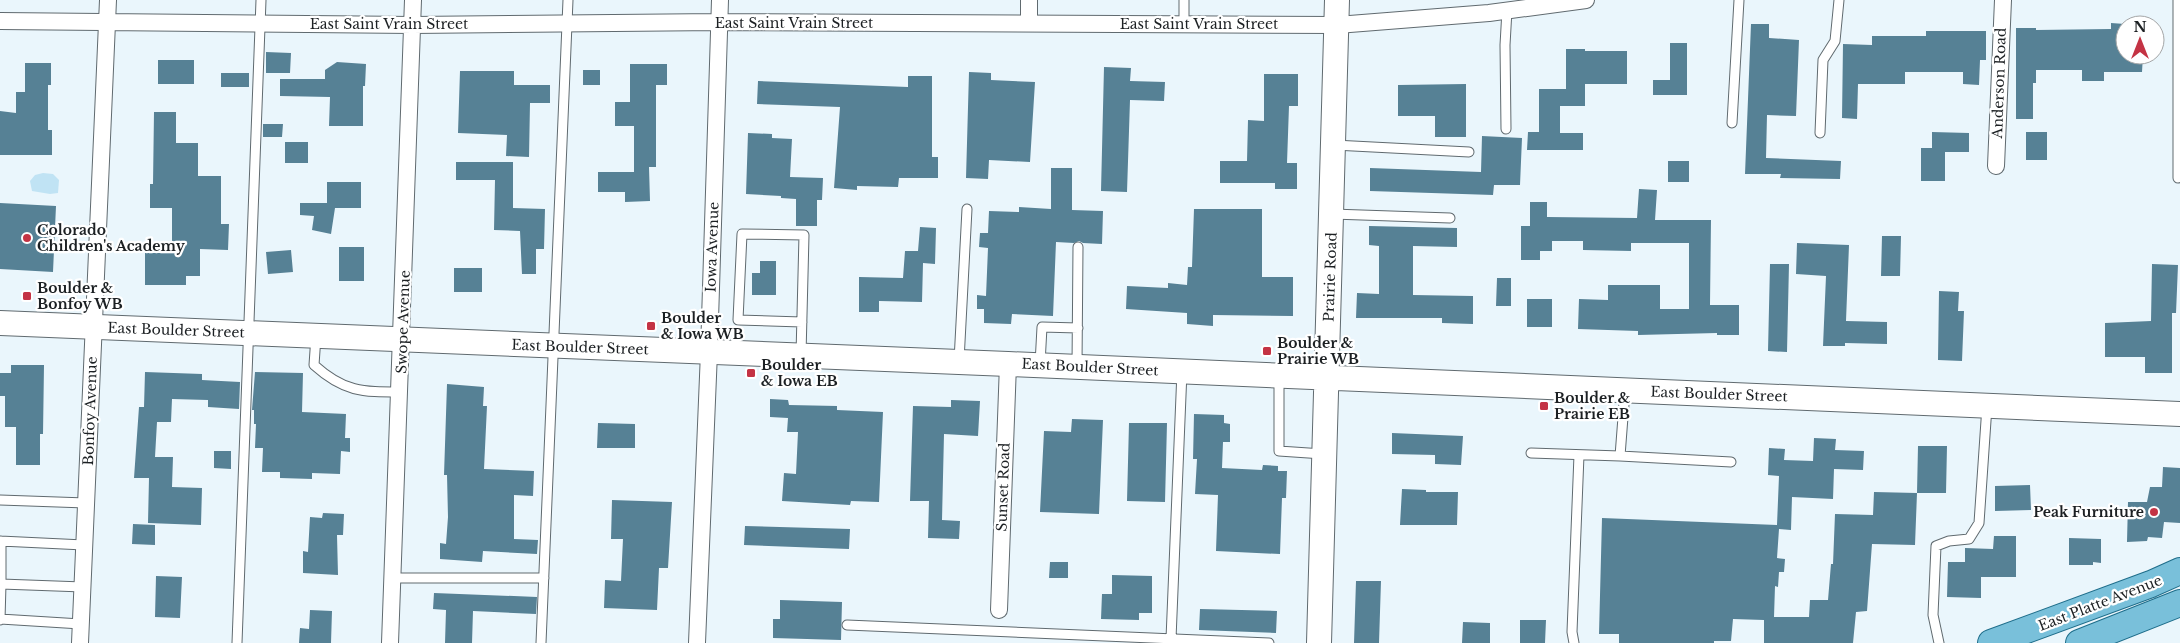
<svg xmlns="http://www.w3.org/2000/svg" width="2180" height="643" font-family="'Libre Baskerville',serif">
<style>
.green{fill:#c0e3f4}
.building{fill:#568195}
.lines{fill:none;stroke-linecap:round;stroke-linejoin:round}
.lane-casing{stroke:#606a6f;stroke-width:11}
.street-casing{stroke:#606a6f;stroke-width:18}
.secondary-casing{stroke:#606a6f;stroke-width:26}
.primary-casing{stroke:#1e6d8a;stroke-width:28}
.lane{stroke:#fff;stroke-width:9}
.street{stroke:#fff;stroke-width:16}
.secondary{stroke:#fff;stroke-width:24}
.primary{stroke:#79c0da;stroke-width:26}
.poi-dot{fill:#c43344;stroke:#fff;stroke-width:2}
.labels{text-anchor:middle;stroke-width:4.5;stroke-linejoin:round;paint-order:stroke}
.street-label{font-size:14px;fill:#1c2023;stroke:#fff}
.poi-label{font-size:14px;font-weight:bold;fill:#1c2023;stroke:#fff;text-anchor:start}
</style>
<rect width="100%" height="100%" fill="#eaf6fc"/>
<!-- green -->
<path class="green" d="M43,173L53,174L59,180L58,193L50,194L32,191L30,181L35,175Z"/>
<!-- building -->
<path class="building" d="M2111,23L2125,24V55H2143L2142,72H2104V81H2082V70H2036V83H2033V119H2016V28H2036V30L2111,29Z
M1751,24H1769V38L1799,40L1796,116L1767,115L1766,158L1841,161L1840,179L1780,178L1781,174H1745Z
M1926,31H1986V60H1980L1979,85L1963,84V72H1905V84H1858L1857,119L1842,118L1843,44L1872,45V36H1926Z
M1670,43H1687V95H1653V80H1670Z
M1566,49H1585V51H1627V84H1585V106H1560V133H1583V150H1527L1528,132H1539V89H1566Z
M266,52L291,53L290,73H266Z
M158,60H194V84H158Z
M337,62L366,64L365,86H363V126H329L330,97L280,96V79H325V70Z
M25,63H51V85H48V130H52V155H0V111L16,113V92H25Z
M630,64H667V85H656V167H649L650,201L625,202V192H598V172H634V126H615V102H630Z
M1104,67L1131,68L1130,81L1165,82L1164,101L1130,100L1127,192L1101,191Z
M583,70H600V85H583Z
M460,71H514V85H550V103H530L529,157L506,156L507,135L458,133Z
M969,72L991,73V80L1035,82L1030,162L989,160L988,179L966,178Z
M221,73H249V87H221Z
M1264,74H1298V106H1289L1287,163H1297V189H1275V183H1220V161H1247L1248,120L1264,121Z
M908,76H932V157H938V178H899L898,187L857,186V190L834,188L840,107L757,104L758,81L908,87Z
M1466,84V137H1435V116H1398V85Z
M154,112H176V143H198V176H221V224H229L228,250L200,249V276H186V285H145V253H172V208H150V184H153Z
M263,124H283L282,137H263Z
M1932,132L1969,133V152H1945V181H1921V148H1932Z
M2026,132H2047V160H2026Z
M748,133L772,134V138L792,139L790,177L823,178L822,200H817V226H796V199L781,198V196L746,194Z
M1482,136L1522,138L1520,185H1494L1493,195L1370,191V168L1481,172Z
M285,142H308V163H285Z
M1668,161H1689V182H1668Z
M456,162H513V208L545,209L544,249H536V274H522L520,231L494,230L495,180H456Z
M1051,168H1072V210L1103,211L1102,244L1083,243L1079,241L1074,243L1056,242L1053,316L1012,314L1011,324L984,323V309H977V295L986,296L988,248L979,247L980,233H988L989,211L1019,212V207L1051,209Z
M327,182H361V208H335L331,234L312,230L314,216L300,215V203H327Z
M1639,189L1657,190L1655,220H1711L1710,305H1739V335H1717V333L1638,335V331L1578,329L1579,299L1608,300V285H1660V309H1689V243H1631V251L1583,250V241H1552V251H1540V260H1521V226H1530V202H1547V217L1637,218Z
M0,203L56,206L53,272L0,269Z
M1194,209H1262V277H1293V316L1213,315V326L1187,324V313L1126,309L1127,286L1168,288V283L1187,285L1188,267H1192Z
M1369,226L1457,228V247L1413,246V295L1473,296V324L1442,323V318H1356L1357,293L1379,294V246L1369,245Z
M920,227L936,228L935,264L923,263L922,302L879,301V312H859V277L903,278L905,251H918Z
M1882,236H1901L1900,276H1881Z
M1797,243L1849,245L1846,321L1887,322V344L1845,343V346H1823L1826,276L1796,274Z
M339,247H364V281H339Z
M291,250L293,272L268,274L266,252Z
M760,261H776V295H752V273H760Z
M1770,264H1789L1787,352L1768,351Z
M2152,264L2178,265L2176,313H2172V373H2145V357H2105V323L2151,321Z
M454,268H482V292H454Z
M1497,278H1511V306H1496Z
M1939,291L1959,292L1958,311H1964L1962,361L1938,360Z
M1527,299H1552V327H1527Z
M11,365H44L43,434H40V465H16V427H5V396H0V373H11Z
M145,372L202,374V380L240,382L239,409L208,407V400L172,399L171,422H157L155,457H173L172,487L202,488L201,525L148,523L149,478H134L139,407H144Z
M255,372L303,373L302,412L346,414L345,438H350V452L341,451L340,474L312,473V479L280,478V472H262L263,448H255L256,424H254V410H252Z
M447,384L484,387L483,406H487L484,469L534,471L533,496L514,495V539L538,540L537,554L483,551L482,562L440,559V543L446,544L448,517L447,475H444Z
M770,399L788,400L789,405L837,406V410L883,412L879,502L851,501L850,505L782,501L784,473L796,474L798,432H787L788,418L770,417Z
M951,400L980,401L978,436L944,434L942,520L960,521L959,539L928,538L929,501H910L913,406L951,407Z
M1194,414L1224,415V423L1230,424V442H1223L1222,468L1262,470L1263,465L1278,466V471H1287L1286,498H1282L1280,554L1216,551L1218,495L1195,494L1197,459H1193Z
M1072,419L1103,420L1099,514L1040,512L1044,431L1071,432Z
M598,423L635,424V448H597Z
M1129,423H1167L1165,502L1127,501Z
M1392,433L1463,436L1461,465L1435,464V455L1392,454Z
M1814,438L1836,439L1835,450L1864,451L1863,470L1834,469L1833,499L1792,497L1791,530L1779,529L1777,558L1785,559L1784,572H1779L1778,587L1775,586L1774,617H1809L1810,600H1828L1831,564H1833L1835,514L1873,515L1874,492L1917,493L1915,545L1872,544L1867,611L1856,612L1853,643H1764V620L1733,619L1731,641H1714V643H1619V634H1599L1602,518L1777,525L1779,476L1768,475L1769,448L1785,449L1784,460L1813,461Z
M1918,446H1947L1946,493H1917Z
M214,451H231V469L214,468Z
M2163,467L2180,468V523L2164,522L2162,538L2148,537L2147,541L2127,542L2128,502H2147L2150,487H2162Z
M2030,485L2031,510L1995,511V486Z
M1402,489L1426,490V492H1458L1457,525H1400Z
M612,500L672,502L668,568H659L657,610L604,608L605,580L621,581L623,539H611Z
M323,513L344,514L343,535H337L338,575L303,573V551L308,552L310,517L322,518Z
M133,524L155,525V545L132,544Z
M745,526L850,529L849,549L744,545Z
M1994,536H2016V577H1981V598L1947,597L1948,562H1965V548L1993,549Z
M2069,538L2101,539V563L2093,562V565H2069Z
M1050,562H1068V578H1049Z
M1112,575L1152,576V613H1139V620L1101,619L1102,594H1112Z
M156,576L182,577L180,618L155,617Z
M1356,581H1381L1379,643H1354Z
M434,593L537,597L536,614L473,611L472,643H445L446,610L433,609Z
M780,600L842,602L841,640L773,638V619H780Z
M1200,609L1277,611L1276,633L1199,630Z
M310,610L332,611L331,643H299L300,628L309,629Z
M1520,620H1546L1545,643H1520Z
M1463,622L1490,623V643H1462Z"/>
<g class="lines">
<!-- lane casing -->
<g class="lane-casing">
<path id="lane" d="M2178,0V178
M1184,24V0
M1732,123L1739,0
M1506,129L1505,45L1507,10
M1820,133L1823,60L1835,41L1839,0
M1334,145L1469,152
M1332,214L1450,218
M316,336L314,365C344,392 362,392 400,392
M801,355L804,235L742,234L738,320L802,322
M959,361L967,209
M1040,364L1042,327L1078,328
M1077,366L1078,247
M1279,376V451L1323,454
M1531,453L1620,456L1625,391
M1620,456L1731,462
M0,500L86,503
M0,541L84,545
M393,578H544
M1,584V541
M0,619L81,624
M0,620L1,584L83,587
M847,625L1269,643
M1171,639L1182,371
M237,643L261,0
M541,643L568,0
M1574,643L1572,632L1579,455
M1939,643L1933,615L1936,546L1949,541L1969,539L1979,523L1987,406"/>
</g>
<!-- street casing -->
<g class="street-casing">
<path id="street" d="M0,21L413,25L719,22L1337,25L1489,13L1586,0
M1029,23V0
M1996,166L2003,0
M999,610L1008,364
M80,643L108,0
M390,643L413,0
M697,643L709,352L720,0"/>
</g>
<!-- secondary casing -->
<g class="secondary-casing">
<path id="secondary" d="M0,323L1008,364L2180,414
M1319,643L1337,0"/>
</g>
<!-- primary casing -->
<g class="primary-casing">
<path id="primary" d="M1991,643L2151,584L2180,571
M2079,643L2180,603"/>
</g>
<!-- lane -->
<use href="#lane" class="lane"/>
<!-- street -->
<use href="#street" class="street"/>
<!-- secondary -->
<use href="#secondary" class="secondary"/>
<!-- primary -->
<use href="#primary" class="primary"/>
</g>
<!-- markers -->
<g class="poi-dot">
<circle cx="27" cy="238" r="5"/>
<rect x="22" y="291" width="10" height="10" rx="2.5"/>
<rect x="646" y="321" width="10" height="10" rx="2.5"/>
<rect x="1262" y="346" width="10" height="10" rx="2.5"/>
<rect x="746" y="368" width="10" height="10" rx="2.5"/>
<rect x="1539" y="401" width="10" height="10" rx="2.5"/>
<circle cx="2154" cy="512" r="5"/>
</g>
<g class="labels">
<!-- street labels -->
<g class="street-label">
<text x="794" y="28">East Saint Vrain Street</text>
<text x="389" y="29">East Saint Vrain Street</text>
<text x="1199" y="29">East Saint Vrain Street</text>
<text transform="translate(1999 83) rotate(-88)" y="5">Anderson Road</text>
<text transform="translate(712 247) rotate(-88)" y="5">Iowa Avenue</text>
<text transform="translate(1330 277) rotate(-88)" y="5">Prairie Road</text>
<text transform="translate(403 322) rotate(-88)" y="5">Swope Avenue</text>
<text transform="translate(176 330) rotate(2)" y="5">East Boulder Street</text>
<text transform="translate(580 347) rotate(2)" y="5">East Boulder Street</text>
<text transform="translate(1090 367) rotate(3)" y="5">East Boulder Street</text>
<text transform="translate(1719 394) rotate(2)" y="5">East Boulder Street</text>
<text transform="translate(90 411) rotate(-88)" y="5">Bonfoy Avenue</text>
<text transform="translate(1003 487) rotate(-88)" y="5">Sunset Road</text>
<text transform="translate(2100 603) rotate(-21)" y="5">East Platte Avenue</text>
</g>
<!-- poi labels -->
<g class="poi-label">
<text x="37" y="235">Colorado<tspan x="37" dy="16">Children's Academy</tspan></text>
<text x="37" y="293">Boulder &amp;<tspan x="37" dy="16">Bonfoy WB</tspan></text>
<text x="661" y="323">Boulder<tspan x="661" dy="16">&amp; Iowa WB</tspan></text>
<text x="1277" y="348">Boulder &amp;<tspan x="1277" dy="16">Prairie WB</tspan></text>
<text x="761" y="370">Boulder<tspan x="761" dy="16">&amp; Iowa EB</tspan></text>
<text x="1554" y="403">Boulder &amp;<tspan x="1554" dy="16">Prairie EB</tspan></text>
<text x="2144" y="517" text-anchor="end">Peak Furniture</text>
</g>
</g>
<!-- north arrow -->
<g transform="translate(2140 40)"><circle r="24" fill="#ffffff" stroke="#a4a6a7"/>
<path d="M0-4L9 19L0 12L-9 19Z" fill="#c43344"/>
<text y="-8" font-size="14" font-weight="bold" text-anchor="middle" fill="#1c2023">N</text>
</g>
</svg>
